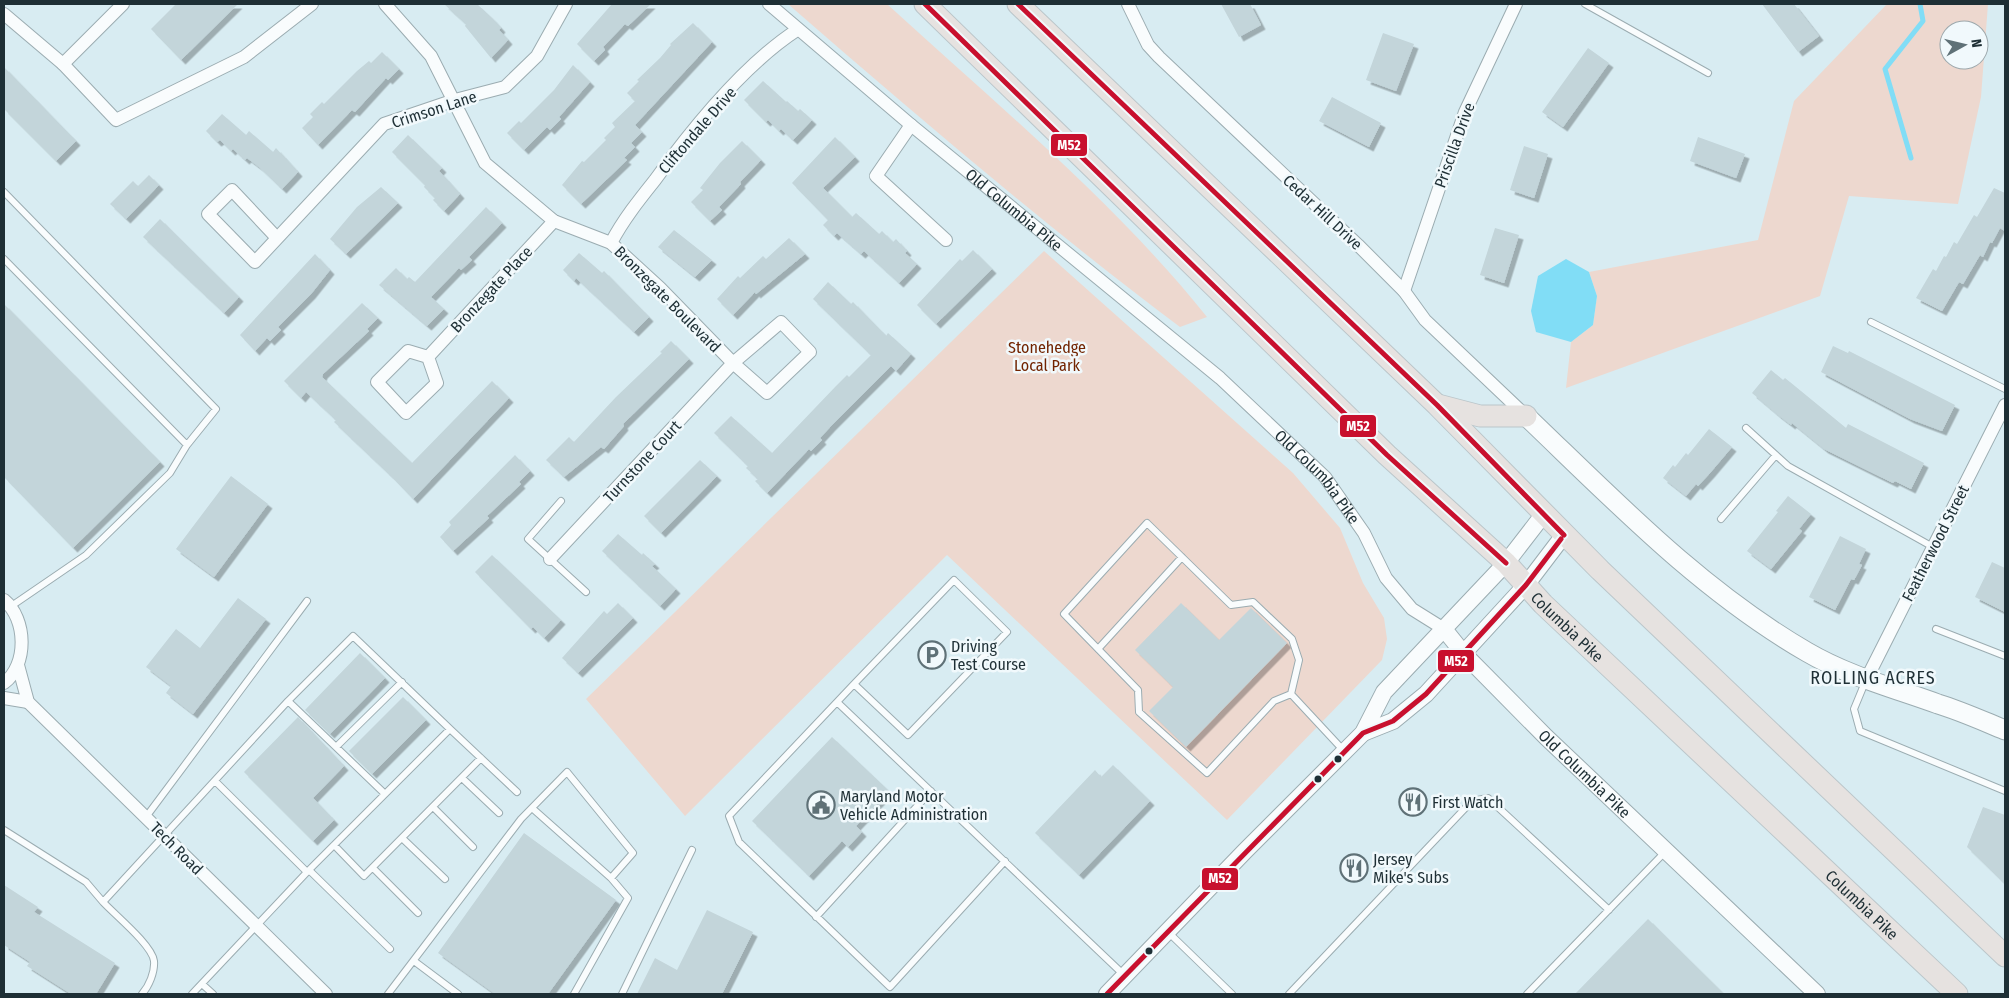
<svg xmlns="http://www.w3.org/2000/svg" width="2009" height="998" font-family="'Fira Sans Condensed',sans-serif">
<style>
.green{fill:#edd8cf;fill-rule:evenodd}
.water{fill:#81ddf6}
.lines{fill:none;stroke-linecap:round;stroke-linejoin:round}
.stream{stroke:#81ddf6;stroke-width:5}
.building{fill:#c3d5da;filter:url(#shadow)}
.service-casing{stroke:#9bacb1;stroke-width:8}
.minor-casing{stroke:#9bacb1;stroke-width:14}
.tertiary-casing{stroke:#9bacb1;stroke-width:18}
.secondary-casing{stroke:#9bacb1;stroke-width:21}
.trunk-casing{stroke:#bbc6ca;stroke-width:23}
.service{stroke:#f9fcfd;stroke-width:6}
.minor{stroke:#f9fcfd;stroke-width:12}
.tertiary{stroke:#f9fcfd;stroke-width:16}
.secondary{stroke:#f9fcfd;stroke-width:19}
.trunk{stroke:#e6e2e0;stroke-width:21}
.bus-1-casing{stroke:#f1f9fc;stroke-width:9}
.bus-1{stroke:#c8102e;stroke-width:5}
.bus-dot{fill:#1e2f35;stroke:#f1f9fc;stroke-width:2}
.labels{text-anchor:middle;stroke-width:5;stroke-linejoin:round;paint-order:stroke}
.street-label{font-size:16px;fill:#1e2f35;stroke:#f1f9fc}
.park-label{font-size:16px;fill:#722400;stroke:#f1f9fc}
.poi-label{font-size:16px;fill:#1e2f35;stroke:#f1f9fc;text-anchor:start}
.neighbourhood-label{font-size:18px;letter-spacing:1px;fill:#1e2f35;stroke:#f1f9fc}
.line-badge{stroke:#f1f9fc;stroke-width:2}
.badge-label{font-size:14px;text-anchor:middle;font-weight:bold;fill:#fff}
</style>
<defs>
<filter id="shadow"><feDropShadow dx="4.5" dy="4.5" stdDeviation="0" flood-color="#0004"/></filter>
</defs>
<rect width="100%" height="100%" fill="#d8ecf2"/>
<!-- green -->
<path class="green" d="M788,4H887C995,103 1115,202 1207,317L1180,327C1044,225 916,115 788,4Z
M1887,4H1988L1981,97L1958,204L1849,196L1820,296L1566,388L1571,342L1593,325L1597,296L1589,272L1758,240L1794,101ZM1949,30H1979V60H1949Z
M1044,251L1293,473L1340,528L1363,583L1384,618L1387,639L1382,660L1227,820L947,555L685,816L586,699Z"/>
<!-- water -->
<path class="water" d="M1566,259L1589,272L1597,296L1593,325L1571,342L1536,332L1531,311L1538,276Z"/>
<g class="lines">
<!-- stream -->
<path class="stream" d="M1911,158L1885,69L1923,21L1920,4"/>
</g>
<!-- building -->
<path class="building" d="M176,4H238L181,60L151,29Z
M444,4H477L492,18L501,28L499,30L508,40L491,58L465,26L466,24Z
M612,4H651L628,26L625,24L603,47L605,50L594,61L577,44Z
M1221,4H1250L1261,25L1239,37Z
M1762,4H1794L1819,36L1798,52Z
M693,23L712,42L635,125L642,132L631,143L635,147L624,158L627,160L581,204L562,185L582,161L584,162L606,140L604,138L615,127L612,123L635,101L627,93L639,81L637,80L660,58L671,45L670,44Z
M1383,33L1414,44L1396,91L1366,80Z
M1588,48L1609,63L1563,127L1542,112Z
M382,52L399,69L388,80L386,78L355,112L352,110L318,145L302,128L313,117L310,114L322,102L324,104L357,71L369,61L371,63Z
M573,65L590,82L559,117L561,119L550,130L547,127L524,150L507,133L519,121L521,123L554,90Z
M4,67L76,141L56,161L4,109Z
M763,81L786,102L787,101L798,111L800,109L812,120L793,140L781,129L779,131L768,120L766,122L744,100Z
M1332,97L1381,123L1369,147L1319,121Z
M222,114L246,135L249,131L273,152L276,148L298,172L282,189L259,167L247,158L245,160L233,149L231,151L220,140L217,142L206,131Z
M408,135L442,168L439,171L460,194L444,211L433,200L435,198L424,187L425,185L392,152Z
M835,137L855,157L823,188L852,217L856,213L879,234L882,231L893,242L896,239L907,251L905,253L917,264L899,283L864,251L861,254L837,233L834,236L823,225L828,220L792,183Z
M1698,137L1745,154L1736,178L1690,161Z
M742,141L761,160L740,182L741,184L719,207L722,210L710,221L691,202L703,190L700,188L720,163Z
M1524,146L1548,154L1534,198L1510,190Z
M149,175L159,185L126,219L110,204L133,181L138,186Z
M381,187L398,203L346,254L330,239L357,207Z
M1994,188L2005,193V231L2000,228L1992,243L1990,242L1983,257L1980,255L1963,284L1959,282L1942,311L1916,298L1933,269L1936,271L1944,256L1946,257L1954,242L1957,244L1974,215L1977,217Z
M486,207L502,223L469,257L472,260L461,270L459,268L431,297L444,309L427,326L379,285L396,268L407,279L409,277L415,282Z
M160,219L239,297L224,313L143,237Z
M1495,228L1519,235L1504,283L1480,275Z
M674,230L712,260L695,277L658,247Z
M789,238L805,254L756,294L755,292L733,315L717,299L738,276L740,278L763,256L766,259Z
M973,250L992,269L936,324L917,305L960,259L962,261Z
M579,253L602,273L604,271L649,317L634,332L576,278L574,281L563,270Z
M315,254L330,270L311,294L278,327L281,330L270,341L267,338L255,351L240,335Z
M828,282L851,304L853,302L886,336L888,333L911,354L896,371L891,366L831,426L820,438L822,440L811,451L809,449L767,493L755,481L758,479L746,468L748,466L714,433L731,416L772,453L836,386L847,375L849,377L871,355L813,299Z
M362,303L378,318L367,329L369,331L323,374L322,377L412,463L492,381L509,398L413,499L391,476L334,422L336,420L306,392L301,398L284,381Z
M4,304L160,462L73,548L4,477Z
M671,341L689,359L623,424L624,426L604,449L601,447L564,477L546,460L569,437L574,442L616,397L662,353L660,352Z
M1833,346L1848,353L1849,351L1955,405L1942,431L1910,419L1821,372Z
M1771,370L1783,380L1785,378L1846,428L1848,424L1924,463L1911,489L1895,481L1893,483L1824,449L1792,423L1791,425L1778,415L1752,393Z
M1709,429L1732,447L1710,473L1698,486L1696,484L1686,496L1663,478L1673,465L1675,467L1686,453L1688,455Z
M515,455L530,471L519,482L521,484L487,516L489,518L453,551L440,537L451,525L449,522Z
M700,460L717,476L661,533L644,516Z
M231,476L268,504L214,577L176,549Z
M1788,496L1811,514L1799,529L1802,531L1771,569L1747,551L1778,512L1776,511Z
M618,534L642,555L643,553L655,564L652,566L676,589L660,606L602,551Z
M1840,536L1866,549L1859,564L1862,565L1854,580L1851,579L1835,610L1809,597Z
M492,555L561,620L544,638L533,627L531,629L475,572Z
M1992,562L2005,568V612L1975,597Z
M238,598L266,619L193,714L166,693L171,686L146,667L176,629L200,648Z
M618,603L633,618L578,673L562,658L604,611L607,614Z
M1181,603L1219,640L1251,608L1287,643L1186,747L1149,711L1173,687L1135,650Z
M360,653L385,678L330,734L305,710Z
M403,697L426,720L372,774L349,751Z
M298,717L344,766L313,798L334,820L313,841L244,772Z
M832,737L889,791L856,826L862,832L848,847L842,841L809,876L752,821Z
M1113,765L1150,801L1079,875L1035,833L1095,770L1101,777Z
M1983,807L2005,815V884L1967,847Z
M524,833L616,900L548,994H495L438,953Z
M4,885L38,907L34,912L115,963L96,994H71L27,966L30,962L4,945Z
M707,910L753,932L722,994H637L655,958L677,970Z
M1648,919L1724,994H1575Z"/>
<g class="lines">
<!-- service casing -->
<g class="service-casing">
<path id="service" d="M1585,4L1708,73
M4,192L216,409L187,445L170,473L86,555L10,607
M4,259L187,445
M1871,322L2005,389
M1746,428L1788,466L1933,547
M561,501L528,539L586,592
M1721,519L1776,455
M1936,629L2005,656
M1098,649L1182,557
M1866,680L1854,709L1860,731L2005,791
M1291,694L1274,701L1207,773L1139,712L1138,690L1064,614L1147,523L1231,605L1253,602L1292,639L1299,660L1291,694L1344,751
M288,701L353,636L450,729
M837,702L854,684L954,580L1007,632L908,735L854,684
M336,747L402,682
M462,778L499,813
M215,781L307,872
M433,807L473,847
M146,817L307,601
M4,830L86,882L103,902
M402,838L445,879
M334,845L364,876L481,758
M1005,861L890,987L739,842L729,816L837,702L1124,975
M373,868L418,913
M309,870L450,729L517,792
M816,917L931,791
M1168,932L1232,994
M414,961L458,994
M202,984L213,994
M142,994C149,986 155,972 154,961C152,945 115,915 103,902L288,701L385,794
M192,994L309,870L390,949
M388,994L521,819L567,772L633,853L611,878L532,808
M574,994L628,898L611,878
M622,994L692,850
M1289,994L1472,801L1488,798L1609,910
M1527,994L1665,852"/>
</g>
<!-- minor casing -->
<g class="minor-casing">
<g id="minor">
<path d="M385,4L431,56L485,163L554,221L611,243L660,288L733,363L767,393L810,352L781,322L733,363L550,559"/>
<path id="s1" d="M769,4L911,125L1220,378L1325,477L1364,533L1386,578L1412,609L1444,629"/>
<path d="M1128,4L1148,45L1159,57L1358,245L1404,291L1425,320L1526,416"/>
<path d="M4,14L63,64L116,120L244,57L312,4"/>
<path d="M63,64L123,4"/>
<path d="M911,125L876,176L946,240"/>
<path d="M277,238L232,190L208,214L255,262L384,124L455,100L505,87L537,56L566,4"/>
<path d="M611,243C623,220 639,200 655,180C692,129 745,64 797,30"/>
<path d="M1404,291L1465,112L1516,4"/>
<path d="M428,357L408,351L377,382L406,413L437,383L428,357L554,221"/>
<path d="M4,600C27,619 28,665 4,683"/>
<path d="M18,665L28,702L326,994"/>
<path d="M1866,680L2005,405"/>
<path d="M4,698L28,702"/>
</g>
</g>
<!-- tertiary casing -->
<g class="tertiary-casing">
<g id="tertiary">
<path id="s2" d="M1444,629L1464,654L1546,737L1817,994"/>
<path d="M1363,733L1393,721L1426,694L1526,585L1564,535"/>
<path d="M1107,994L1245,851L1363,733L1384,692L1506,563L1543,515"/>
</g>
</g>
<!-- secondary casing -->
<g class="secondary-casing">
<path id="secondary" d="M1526,416C1615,501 1700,590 1807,652C1848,676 1894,688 1938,704C1961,711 1983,721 2005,730"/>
</g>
<!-- trunk casing -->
<g class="trunk-casing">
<g id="trunk">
<path id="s3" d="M925,4L1387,455L1506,563L1543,604L1957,994"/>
<path d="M1018,4L1437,405L1600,570L2005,956"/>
<path d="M1438,405L1480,416H1526"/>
</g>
</g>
<!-- service -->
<use href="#service" class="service"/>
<!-- minor -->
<use href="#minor" class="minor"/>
<!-- tertiary -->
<use href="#tertiary" class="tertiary"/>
<!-- secondary -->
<use href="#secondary" class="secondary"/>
<!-- trunk -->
<use href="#trunk" class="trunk"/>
<!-- bus-1 casing -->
<g class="bus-1-casing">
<path id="bus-1" d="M925,4L1387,455L1506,563
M1018,4L1437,405L1564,535
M1107,994L1363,733L1393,721L1426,694L1526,585L1561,539"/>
</g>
<!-- bus-1 -->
<use href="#bus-1" class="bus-1"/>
</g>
<!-- icons -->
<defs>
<g id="parking-ring" transform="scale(1.4375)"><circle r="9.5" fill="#f1f9fc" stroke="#5f7177" stroke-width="1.5"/><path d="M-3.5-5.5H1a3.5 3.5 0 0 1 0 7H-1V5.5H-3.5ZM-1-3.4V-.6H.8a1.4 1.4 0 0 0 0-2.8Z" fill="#5f7177"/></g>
<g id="restaurant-ring" transform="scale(1.4375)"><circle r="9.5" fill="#f1f9fc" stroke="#5f7177" stroke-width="1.5"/><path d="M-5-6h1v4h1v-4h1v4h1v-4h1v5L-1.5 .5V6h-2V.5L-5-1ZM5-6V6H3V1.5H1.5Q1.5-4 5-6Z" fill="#5f7177"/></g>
<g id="civic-ring" transform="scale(1.4375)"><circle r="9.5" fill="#f1f9fc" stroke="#5f7177" stroke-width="1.5"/><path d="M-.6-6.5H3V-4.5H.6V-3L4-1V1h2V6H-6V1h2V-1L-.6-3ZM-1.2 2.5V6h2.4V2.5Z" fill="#5f7177"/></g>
</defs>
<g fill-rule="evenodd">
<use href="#parking-ring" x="932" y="655"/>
<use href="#restaurant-ring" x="1413" y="802"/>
<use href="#civic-ring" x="821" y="805"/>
<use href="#restaurant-ring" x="1354" y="868"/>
</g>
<!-- markers -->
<g class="bus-dot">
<circle cx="1338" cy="759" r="4.5"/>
<circle cx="1318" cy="779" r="4.5"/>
<circle cx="1149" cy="951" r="4.5"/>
</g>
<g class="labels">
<!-- street labels -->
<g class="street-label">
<text transform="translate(434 109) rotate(-18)" y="6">Crimson Lane</text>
<text transform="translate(697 130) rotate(-49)" y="6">Cliftondale Drive</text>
<text transform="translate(1454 145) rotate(-70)" y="6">Priscilla Drive</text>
<text dy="6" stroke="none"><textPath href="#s1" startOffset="320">Old Columbia Pike</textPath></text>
<text transform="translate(1323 212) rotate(43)" y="6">Cedar Hill Drive</text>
<text transform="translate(491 289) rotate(-47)" y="6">Bronzegate Place</text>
<text transform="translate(668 299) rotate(45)" y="6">Bronzegate Boulevard</text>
<text transform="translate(642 461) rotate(-47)" y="6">Turnstone Court</text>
<text dy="6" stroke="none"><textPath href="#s1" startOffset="725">Old Columbia Pike</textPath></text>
<text transform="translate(1935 543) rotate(-63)" y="6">Featherwood Street</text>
<text dy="6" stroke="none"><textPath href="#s3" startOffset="895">Columbia Pike</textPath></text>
<text dy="6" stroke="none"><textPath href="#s2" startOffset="202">Old Columbia Pike</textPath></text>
<text transform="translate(177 848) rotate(45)" y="6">Tech Road</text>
<text dy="6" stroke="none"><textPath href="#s3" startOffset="1300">Columbia Pike</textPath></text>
</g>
<!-- park labels -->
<g class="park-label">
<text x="1047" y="353">Stonehedge<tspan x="1047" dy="18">Local Park</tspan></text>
</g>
<!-- poi labels -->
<g class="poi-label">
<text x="951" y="652">Driving<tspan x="951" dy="18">Test Course</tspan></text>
<text x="840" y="802">Maryland Motor<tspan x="840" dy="18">Vehicle Administration</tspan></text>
<text x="1432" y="808">First Watch</text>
<text x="1373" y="865">Jersey<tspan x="1373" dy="18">Mike's Subs</tspan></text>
</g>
<!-- neighbourhood labels -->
<g class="neighbourhood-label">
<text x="1873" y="684">ROLLING ACRES</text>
</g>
</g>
<g class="line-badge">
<rect x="1050" y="133" width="38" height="24" rx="5" fill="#c8102e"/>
<rect x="1339" y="414" width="38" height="24" rx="5" fill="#c8102e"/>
<rect x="1437" y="649" width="38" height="24" rx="5" fill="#c8102e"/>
<rect x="1201" y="867" width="38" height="24" rx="5" fill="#c8102e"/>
</g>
<g class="badge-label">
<text x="1069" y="150">M52</text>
<text x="1358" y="431">M52</text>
<text x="1456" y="666">M52</text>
<text x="1220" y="883">M52</text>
</g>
<!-- border -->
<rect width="2009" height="998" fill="none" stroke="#1e2f35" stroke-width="10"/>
<!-- north arrow -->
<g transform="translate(1964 45) rotate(82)"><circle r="24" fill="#f1f9fc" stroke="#9da8ac"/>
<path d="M0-4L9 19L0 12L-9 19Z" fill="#5f7177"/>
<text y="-8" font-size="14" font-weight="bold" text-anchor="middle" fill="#1e2f35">N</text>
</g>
</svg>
